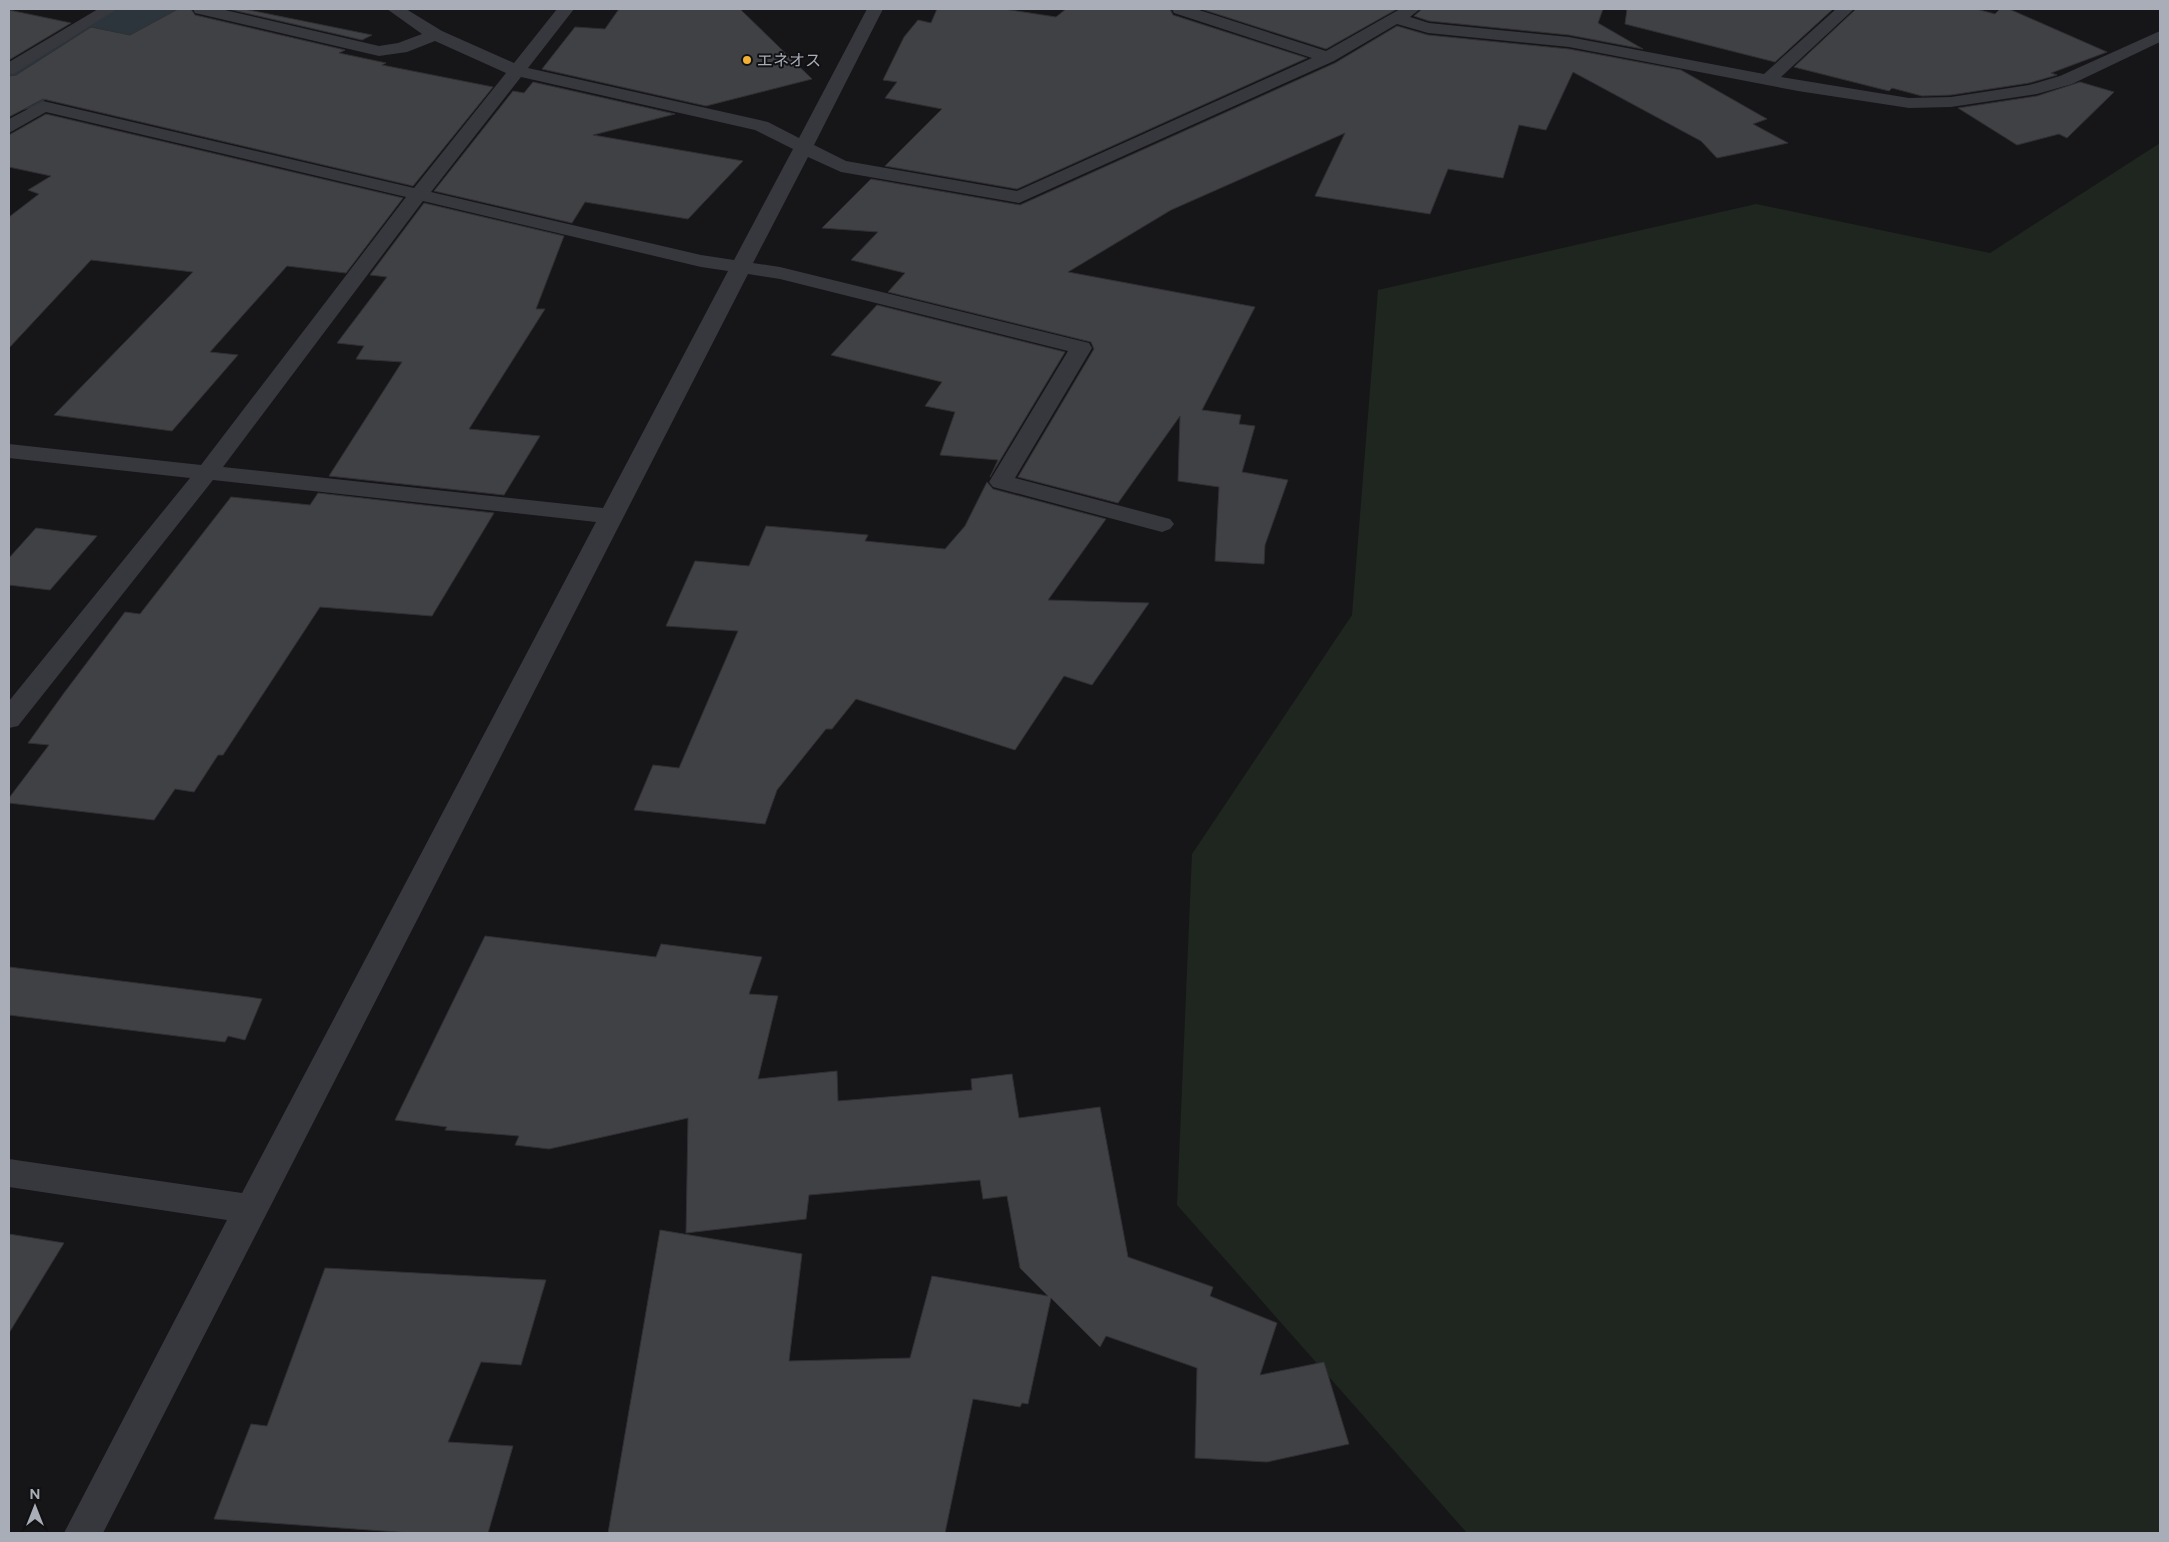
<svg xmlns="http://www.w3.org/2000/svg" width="2169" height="1542" font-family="Figtree,'Noto Sans JP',sans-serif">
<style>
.green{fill:#1e261f}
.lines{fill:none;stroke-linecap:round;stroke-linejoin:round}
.river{fill:#2c353c;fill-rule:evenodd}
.building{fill:#404145;stroke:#303034}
.minor{fill:#37383d;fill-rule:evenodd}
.poi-dot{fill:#f2b134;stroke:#111113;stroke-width:2}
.labels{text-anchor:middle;stroke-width:4;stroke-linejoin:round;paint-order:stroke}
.far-poi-label{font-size:16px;fill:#a8adb8;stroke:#111113;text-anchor:start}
</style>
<rect width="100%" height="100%" fill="#161618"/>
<!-- green -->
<path class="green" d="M2160,143V1533H1467L1177,1205L1192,854L1352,615L1378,290L1756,204L1990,253Z"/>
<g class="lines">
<!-- river -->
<path class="river" d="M109,9H181L172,22L32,108L9,113V67Z"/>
</g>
<!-- building -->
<path class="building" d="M178,9H191L195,15L345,50L339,53L386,63L382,65L493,87L413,186L43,99L9,117V76L16,75L91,27L130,35Z
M228,9H244L372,35L362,40Z
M619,9H740L812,79L706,106L542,69L575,27L605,29Z
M937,9H1004L1056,17L1066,9H1170L1173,15L1307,58L1017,189L885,166L942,109L885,98L897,82L883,80L904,37L918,20L931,23Z
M1201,9H1397L1326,49Z
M1422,9H1603L1598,23L1643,49L1569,35L1429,21L1414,16Z
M1627,9H1833L1775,62L1625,24Z
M1856,9H1976L1995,14L2000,9H2009L2107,52L2051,73L2057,75L2029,83L1951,95L1922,96L1892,88L1889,91L1794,67Z
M9,10L71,23L9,60Z
M1397,26L1428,35L1569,49L1681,70L1767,119L1753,124L1788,143L1717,158L1701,141L1573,72L1546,130L1519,125L1503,178L1448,169L1430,214L1315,196L1345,133L1171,210L1068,272L1255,307L1202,410L1241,415L1239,424L1255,426L1242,472L1288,480L1265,545L1264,564L1215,561L1219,487L1178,481L1180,416L1118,503L1018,477L1094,349L1091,342L888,292L905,273L851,260L878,232L822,228L871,179L1020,205L1335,63Z
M533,82L675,114L593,135L743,161L688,219L585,202L572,223L434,191L513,91L524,93Z
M2080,82L2114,92L2067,138L2059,134L2017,145L1958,108L2037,96Z
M46,114L403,198L346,273L287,266L210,352L238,355L172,431L54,415L193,272L91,260L9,348V217L39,194L28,190L51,176L9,167V135Z
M424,203L564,236L536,309H545L469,429L540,436L504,495L329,476L402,362L356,359L364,346L337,343L387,277L370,275Z
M877,305L1065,352L990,477L998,460L940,455L955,412L925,406L942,382L831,355Z
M987,482L993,489L1106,519L1048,600L1149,603L1092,685L1064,676L1015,750L856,699L832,729H826L777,790L765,824L634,810L653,765L679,768L738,631L666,626L695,561L749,566L766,526L868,535L865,541L945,549L965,526Z
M318,493L494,513L432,616L320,607L223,755H218L194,792L175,789L154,820L9,803V798L49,745L28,743L64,693L125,612L140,614L231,497L310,505Z
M36,528L97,536L50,590L9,585V558Z
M485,936L656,957L661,944L762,957L749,994L778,996L758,1079L837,1071L838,1101L972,1090L971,1079L1012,1074L1019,1118L1100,1107L1128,1257L1213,1287L1210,1296L1277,1323L1260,1375L1324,1362L1349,1444L1267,1462L1195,1458L1197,1368L1106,1336L1100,1347L1051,1298L1028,1404L1022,1403L1020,1407L973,1399L945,1533H608L660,1230L802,1254L789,1361L910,1358L932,1276L1048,1296L1020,1268L1007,1196L983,1199L980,1180L809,1195L806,1219L686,1233L688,1118L549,1149L515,1145L519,1136L445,1130L447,1127L395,1120Z
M9,967L249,997L262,999L245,1040L228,1036L225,1042L9,1015Z
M9,1234L64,1243L9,1333Z
M325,1268L546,1280L521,1365L481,1362L448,1442L513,1446L488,1533H411L214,1519L251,1424L267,1426Z"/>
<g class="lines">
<!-- minor -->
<path class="minor" d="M98,9H117L15,73L9,74V62Z
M193,9H221L379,46L398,43L422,34L387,9H406L442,31L514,63L557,9H574L528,68L768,122L799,138L867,9H883L814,145L846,161L1017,191L1312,58L1174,13L1172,9H1196L1326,51L1400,9H1420L1410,17L1429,23L1569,37L1764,74L1836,9H1854L1781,77L1909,98L1951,97L2029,85L2060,76L2160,31V42L2072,84L2037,94L1951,107L1909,108L1798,91L1569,47L1428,33L1397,24L1334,61L1019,203L841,172L808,157L753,263L780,267L1089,343L1092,348L1015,478L1170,519L1174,524L1170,529L1162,532L993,487L989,482L1068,351L780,279L748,274L103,1533H64L227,1220L9,1187V1159L242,1193L596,522L213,480L18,726L9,728V701L190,478L9,458V444L201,465L406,197L46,112L9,133V119L43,101L414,188L506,73L435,41L407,52L379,56L195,13ZM521,77L755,130L793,149L734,260L701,255L431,192ZM423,201L701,267L728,271L603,508L223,467Z"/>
</g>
<!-- markers -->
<circle class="poi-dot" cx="747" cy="60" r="5"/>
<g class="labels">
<!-- far-poi labels -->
<g class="far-poi-label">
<text x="757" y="66">エネオス</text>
</g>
</g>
<!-- border -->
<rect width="2169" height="1542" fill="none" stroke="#a8adb8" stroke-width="20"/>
<!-- north arrow -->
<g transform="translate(35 1507)" stroke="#111113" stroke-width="4" paint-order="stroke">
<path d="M0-4L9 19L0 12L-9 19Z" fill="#a8adb8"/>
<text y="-8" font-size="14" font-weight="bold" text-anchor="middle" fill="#a8adb8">N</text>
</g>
</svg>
